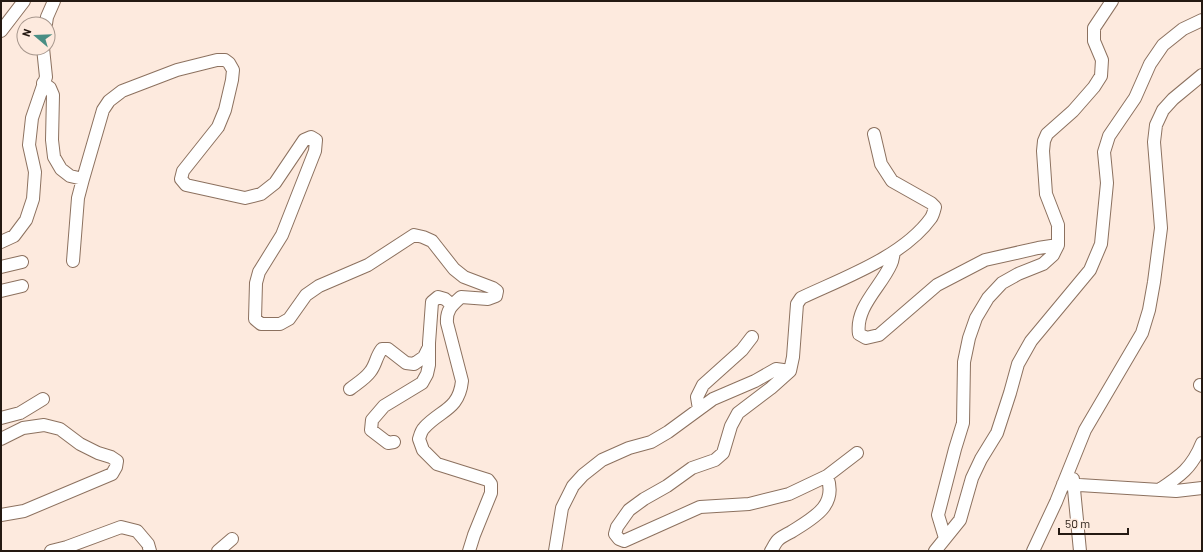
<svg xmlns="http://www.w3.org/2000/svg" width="1203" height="552" font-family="Barlow,sans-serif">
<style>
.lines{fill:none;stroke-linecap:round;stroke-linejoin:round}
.minor-casing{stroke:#8c715f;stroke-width:14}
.minor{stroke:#fff;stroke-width:12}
</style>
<rect width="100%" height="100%" fill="#fdeade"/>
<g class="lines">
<!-- minor casing -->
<g class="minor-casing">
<path id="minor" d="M46,24L47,17L54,1
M1,31L24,1
M43,83L50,88L53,95L52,140L54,157L61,169L70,176L83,179
M1,242L14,236L26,220L33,199L35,172L29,145L32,118L46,77L43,48
M894,252C893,256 893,260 891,264C881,287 855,307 859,334L866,338L879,335L937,285L985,260L1038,248L1058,245
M73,261L78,198L83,179L103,110L109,101L122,91L177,70L217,60H225L229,63L233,70L232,80L225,110L218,127L183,171L181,179L186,185L245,198L261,194L275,183L304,140L311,137L316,140L315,151L282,235L259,272L256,283L255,319L261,324H280L289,319L306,295L319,286L368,265L414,235L423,237L432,241L454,269L464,277L493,288L497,291L496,296L488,299L461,297C452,305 446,310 447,323L462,381C459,410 440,410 424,428C421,431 420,436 419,439L423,450L437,464L488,480L491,484V493L474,535L469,551
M1,267L22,262
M1,291L22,286
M1200,385L1202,386
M350,389C356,384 365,379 370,372C376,365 376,356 382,349H388L406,363L414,364L424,357L429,347
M699,409L697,397L703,385L742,350L752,337
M1,418L20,413L43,399
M1,439L23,428L44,425L60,429L80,444L98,453L111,457L117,461L116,467L112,474L24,511L1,515
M394,442L388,443L371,430L372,420L384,406L422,383L427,374L429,365V343L432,302L438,297L445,299L452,305
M857,453L827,476L789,494L749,504L700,507L624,541L619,539L615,534L617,527L629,510L644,499L667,486L692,468L715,460L723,453L731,426L738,413L771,388L790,371L793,357L797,304L801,298C843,278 903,257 931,218C933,215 934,211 935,207L931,203L892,181L881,164L874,134
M1073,479L1080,551
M1063,484L1176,491L1202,488
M1159,490C1180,476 1192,468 1202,443
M945,538L938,515L955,449L963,423L964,362L969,338L976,318L988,298L1002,283L1018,274L1043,264L1053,255L1058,245V225L1046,194L1043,151L1044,141L1047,134L1073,111L1094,87L1101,76L1102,60L1094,41V28L1112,1
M51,551L67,547L121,527L137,531L148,544L150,551
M218,551L232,539
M555,551L562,508L573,486L583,475L602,460L629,448L651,442L668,432L713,399L755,381L776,369L790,371
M771,551C773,548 775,543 778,540C781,537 787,534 791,532C813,518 838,506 827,476
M935,551L960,520L972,478L981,459L997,433L1010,393L1018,364L1031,341L1090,270L1101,244L1107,183L1104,152L1109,136L1135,98L1150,64L1163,45L1183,29L1202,20
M1033,551L1056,502L1085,430L1142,333L1149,310L1154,282L1161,228L1154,142L1156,125L1163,110L1173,99L1202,75"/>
</g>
<!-- minor -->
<use href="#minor" class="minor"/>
</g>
<!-- border -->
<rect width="1203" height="552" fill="none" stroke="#241912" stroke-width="4"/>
<!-- north arrow -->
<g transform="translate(36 36) rotate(289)"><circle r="19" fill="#fdeade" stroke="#a6968c"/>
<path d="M0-3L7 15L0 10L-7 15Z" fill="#498e84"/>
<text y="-6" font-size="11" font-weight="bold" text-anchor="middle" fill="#241912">N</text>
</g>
<!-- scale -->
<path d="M1059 528v6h69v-6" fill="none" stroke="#241912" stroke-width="2"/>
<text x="1065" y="528" font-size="12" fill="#241912" stroke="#fdeade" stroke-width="3" paint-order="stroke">50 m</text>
</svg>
